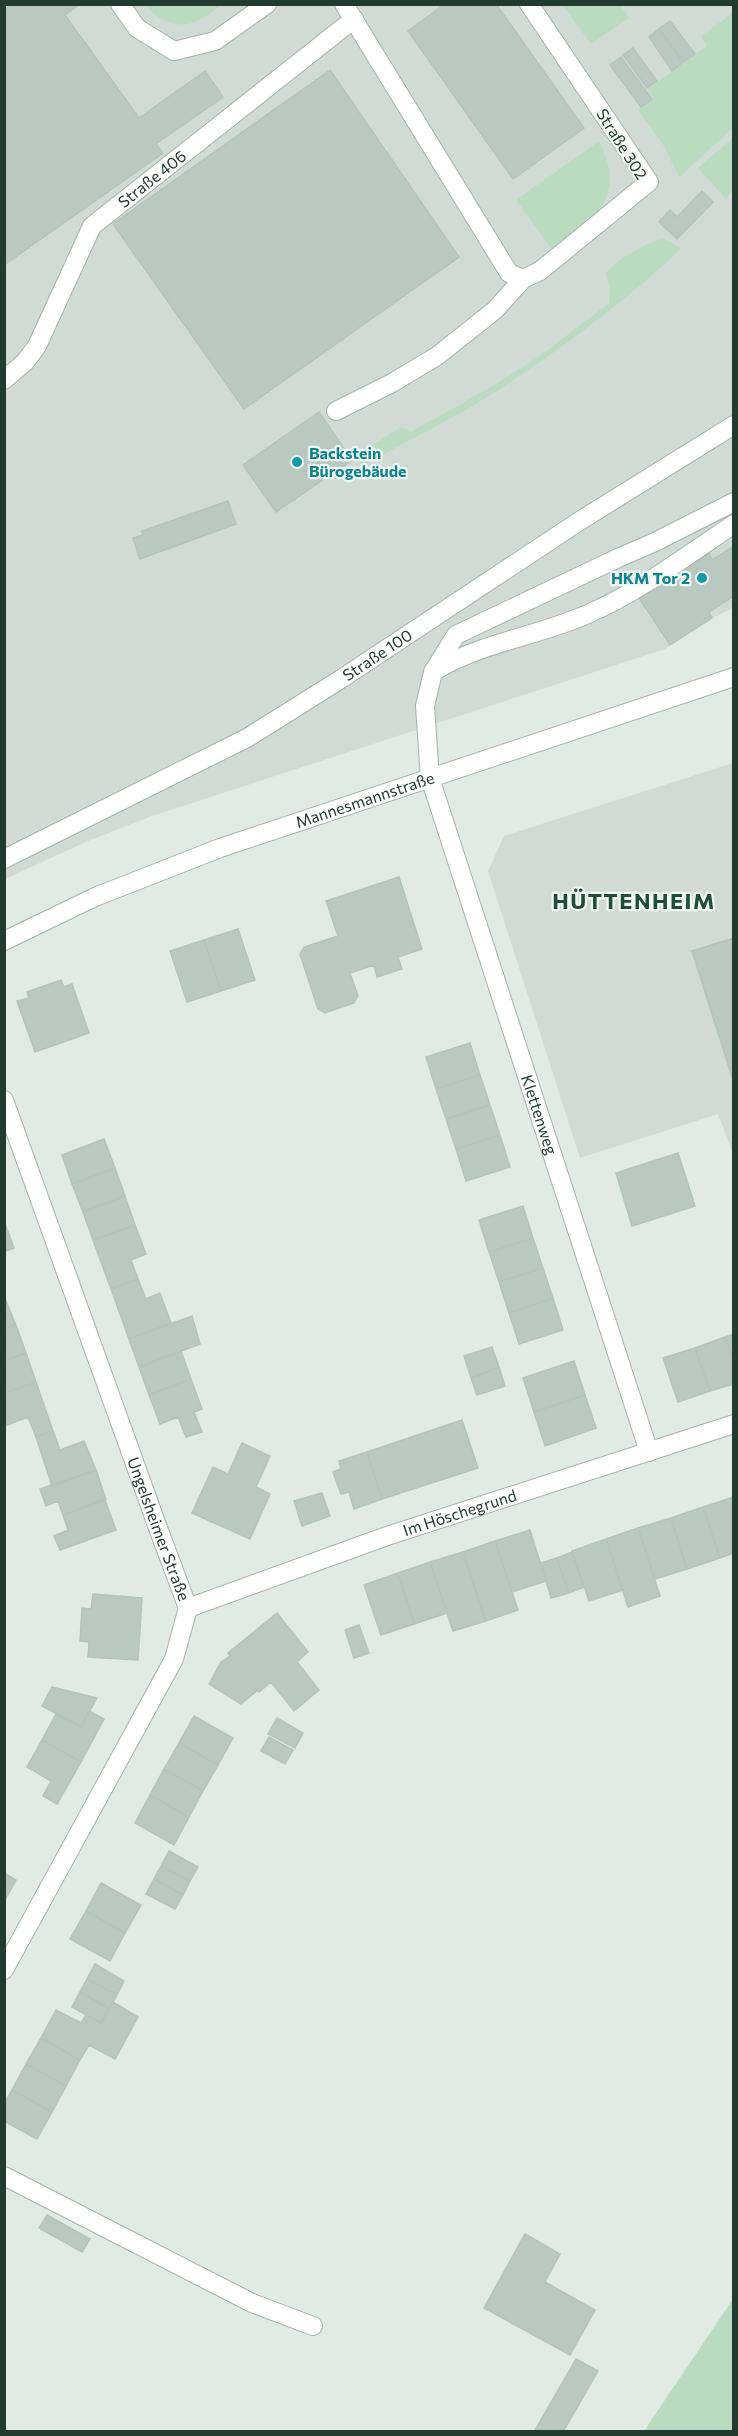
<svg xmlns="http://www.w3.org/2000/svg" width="738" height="2436" font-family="Commissioner,sans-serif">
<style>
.built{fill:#cfdbd4}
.green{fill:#badbbf}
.building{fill:#b9c8c1;stroke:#b3c4bb;stroke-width:1.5}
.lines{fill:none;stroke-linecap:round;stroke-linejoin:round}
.lane-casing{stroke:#a4b3ab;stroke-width:20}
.street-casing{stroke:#a4b3ab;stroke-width:20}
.secondary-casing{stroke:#a0b6ac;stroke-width:20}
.lane{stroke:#fff;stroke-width:18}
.street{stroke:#fff;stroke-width:18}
.secondary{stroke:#fff;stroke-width:18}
.culture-dot{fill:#0f9aa8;stroke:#f1f8f4;stroke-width:2}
.labels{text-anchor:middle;stroke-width:4.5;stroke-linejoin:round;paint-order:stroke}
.street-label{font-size:16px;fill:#223b31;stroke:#f1f8f4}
.culture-label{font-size:16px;font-weight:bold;fill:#0d838f;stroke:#f1f8f4;text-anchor:start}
.district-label{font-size:22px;font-weight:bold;letter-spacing:1.5px;fill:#1f4c3c;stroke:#f1f8f4}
</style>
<rect width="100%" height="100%" fill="#e1ebe5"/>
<!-- built -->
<path class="built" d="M4,5H733V608L712,618L665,649L152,816L88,841L5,879Z
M733,763V1154L718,1114L580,1158L488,871L504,836Z"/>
<!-- green -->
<path class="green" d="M146,5H221C214,10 206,17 197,21C179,30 156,20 146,5Z
M563,5H620L629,18L591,44Z
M733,13V128L679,177L664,146L638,110L654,98L648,89L707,46L701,36Z
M733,138V189L726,199L698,168Z
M599,141C628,199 594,217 553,251L516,200Z
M663,238L681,248L680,250C621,305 555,354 487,397C445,423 401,444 358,468L375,456L370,450L371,446L400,428L407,429L410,432C454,408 497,385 538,357C563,340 584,320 609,304L610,290L606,273C614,260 648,243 663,238Z
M733,2299V2431H644Z"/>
<!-- building -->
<path class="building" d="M4,4H76L77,6L65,15L139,118L205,71L223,97L156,144L163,153L4,265Z
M445,4H496L584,128L513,179L408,31Z
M670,21L695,54L683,62L659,29Z
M659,29L683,62L672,71L649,37Z
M633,48L657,81L647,88L623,55Z
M621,57L652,99L641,107L610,65Z
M330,70L459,257L244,409L113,224Z
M702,191L713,202L677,239L659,222L670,210L677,217Z
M319,412L352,460L276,512L243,465Z
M228,501L236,524L140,559L133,538L143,535L142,531Z
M734,546V596L709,612L712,618L670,645L639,598L709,553L712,560Z
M399,877L422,949L398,957L402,969L377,977L374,965L350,973L358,996L354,1003L325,1013L318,1009L300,954L304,947L338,936L326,901Z
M238,929L255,980L221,991L204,940Z
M734,938V1083L692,951Z
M204,940L221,991L187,1002L170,951Z
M61,980L64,987L72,984L89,1033L35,1052L17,1001L29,998L27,992Z
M470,1043L480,1075L436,1089L426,1057Z
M480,1075L490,1105L446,1119L436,1089Z
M490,1105L500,1135L456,1149L446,1119Z
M500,1135L510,1167L466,1181L456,1149Z
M104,1139L115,1168L72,1184L62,1155Z
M678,1153L695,1206L632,1226L616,1173Z
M115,1168L125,1196L83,1212L72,1184Z
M125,1196L135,1225L93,1240L83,1212Z
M523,1206L533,1238L489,1252L479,1220Z
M4,1221L14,1248L4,1252Z
M135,1225L146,1254L131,1260L138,1279L111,1289L93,1240Z
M533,1238L543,1268L499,1282L489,1252Z
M543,1268L553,1298L509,1313L499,1282Z
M138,1279L146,1299L160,1293L171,1323L129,1339L111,1289Z
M4,1296L16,1325L4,1329Z
M553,1298L563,1330L519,1344L509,1313Z
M192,1316L200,1344L139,1367L129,1339Z
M16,1325L26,1353L4,1361V1329Z
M734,1334V1362L725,1337Z
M725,1337L734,1362V1384L710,1391L695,1348Z
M492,1347L499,1367L471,1378L464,1356Z
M695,1348L710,1391L678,1402L663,1358Z
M181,1351L191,1379L149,1395L139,1367Z
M26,1353L36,1382L4,1393V1361Z
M574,1361L585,1395L534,1412L523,1378Z
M499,1367L505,1386L477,1395L471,1378Z
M191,1379L202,1409L194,1412L202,1432L186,1437L178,1417L160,1424L149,1395Z
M36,1382L53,1431L36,1437L28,1417L5,1426L4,1393Z
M585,1395L596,1428L545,1446L534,1412Z
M462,1420L478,1468L382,1499L367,1452Z
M53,1431L60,1450L84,1441L96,1470L52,1486L36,1437Z
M242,1443L270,1456L256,1487L270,1494L250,1539L192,1513L213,1467L228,1474Z
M367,1452L382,1499L354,1509L349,1492L341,1494L333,1472L341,1469L339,1461Z
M96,1470L106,1499L63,1515L58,1501L46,1506L40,1489Z
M322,1493L330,1516L302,1526L294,1501Z
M734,1497V1553L720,1558L703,1507Z
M105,1500L116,1530L60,1550L54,1536L68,1530L63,1515Z
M703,1507L720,1558L687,1569L671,1518Z
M671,1518L687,1569L655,1579L638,1528Z
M638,1528L660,1596L628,1607L606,1539Z
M530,1530L546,1581L512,1592L495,1541Z
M606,1539L623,1590L589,1601L572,1551Z
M495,1541L518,1610L486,1621L463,1552Z
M463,1552L486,1621L453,1631L430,1562Z
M572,1552L584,1587L569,1593L557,1558Z
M557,1558L569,1593L551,1598L541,1563Z
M430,1562L447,1613L414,1624L398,1573Z
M398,1573L414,1624L381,1635L364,1585Z
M93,1594L142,1598L138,1660L88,1657L89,1642L80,1641L82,1608L91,1609Z
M277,1613L308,1652L297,1662L319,1690L294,1711L271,1682L259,1692L258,1690L241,1704L209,1684L221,1662L230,1656L228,1653Z
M359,1625L369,1653L354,1658L345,1630Z
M52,1687L97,1698L81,1727L42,1706Z
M89,1711L104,1719L81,1762L42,1740L56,1714L81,1727Z
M194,1716L233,1738L218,1765L179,1743Z
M277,1718L303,1733L295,1748L268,1734Z
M269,1737L293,1750L285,1764L261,1751Z
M42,1740L81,1762L57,1804L43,1796L51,1781L27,1767Z
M179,1743L218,1765L203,1791L164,1769Z
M164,1769L203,1791L189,1817L150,1795Z
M150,1795L189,1817L174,1845L135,1823Z
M169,1851L198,1867L190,1881L161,1866Z
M161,1866L190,1881L183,1895L154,1879Z
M4,1873L16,1880L4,1902Z
M154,1879L183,1895L175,1909L146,1894Z
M101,1883L141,1905L125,1933L86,1911Z
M86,1911L125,1933L110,1961L70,1939Z
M95,1964L124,1981L117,1995L87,1979Z
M87,1979L117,1995L109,2009L80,1992Z
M80,1992L109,2008L101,2023L72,2007Z
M113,2002L138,2017L115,2059L89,2045L80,2060L41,2038L56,2010L81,2023L86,2015L101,2023Z
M41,2038L80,2060L66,2086L26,2064Z
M26,2064L66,2086L52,2112L12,2090Z
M12,2090L52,2112L37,2139L4,2121V2104Z
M47,2215L90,2239L82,2252L39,2228Z
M525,2234L560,2254L545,2282L595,2310L570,2355L484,2308Z
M576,2359L598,2371L563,2432H534Z"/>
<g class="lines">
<!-- lane casing -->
<g class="lane-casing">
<path id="lane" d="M436,670C483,642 540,636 590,613C642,590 687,555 734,524
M430,778L425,706L433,672L456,635L618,558L655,542L734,502
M4,2176L252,2303L313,2326"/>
</g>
<!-- street casing -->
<g class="street-casing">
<g id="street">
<path d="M120,4L137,28L174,51L215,41L267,4"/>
<path d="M344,4L509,273L523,279"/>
<path id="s1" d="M4,380L25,362L37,346L92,226L354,19"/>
<path d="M336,411L392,383L437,356L495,310L523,279L540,271L649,182L529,4"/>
<path id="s2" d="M430,778L649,1452"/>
<path id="s3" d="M4,859L247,738L341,679L578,522L734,425"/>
<path id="s4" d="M4,1100L158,1528L188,1608L174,1659L4,1970"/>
<path id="s5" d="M188,1608L387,1536L734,1424"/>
</g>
</g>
<!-- secondary casing -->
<g class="secondary-casing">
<g id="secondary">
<path id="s6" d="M4,941L95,897L220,848L734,677"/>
</g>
</g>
<!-- lane -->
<use href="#lane" class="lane"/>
<!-- street -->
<use href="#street" class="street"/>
<!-- secondary -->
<use href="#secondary" class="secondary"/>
</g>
<!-- markers -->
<g class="culture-dot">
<circle cx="297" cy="462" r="6"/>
<circle cx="702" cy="578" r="6"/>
</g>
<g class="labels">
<!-- street labels -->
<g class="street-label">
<text transform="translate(622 144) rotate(58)" y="6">Straße 302</text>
<text dy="6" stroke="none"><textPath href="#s1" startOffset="256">Straße 406</textPath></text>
<text dy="6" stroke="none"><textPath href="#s3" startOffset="426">Straße 100</textPath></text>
<text dy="6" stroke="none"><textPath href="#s6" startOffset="388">Mannesmannstraße</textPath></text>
<text dy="6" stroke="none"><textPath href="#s2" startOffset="354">Klettenweg</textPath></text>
<text dy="6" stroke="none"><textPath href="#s5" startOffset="288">Im Höschegrund</textPath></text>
<text dy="6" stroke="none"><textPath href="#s4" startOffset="456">Ungelsheimer Straße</textPath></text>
</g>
<!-- culture labels -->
<g class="culture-label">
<text x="309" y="459">Backstein<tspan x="309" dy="18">Bürogebäude</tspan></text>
<text x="690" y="584" text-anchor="end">HKM Tor 2</text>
</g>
<!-- district labels -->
<g class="district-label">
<text x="634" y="909">HÜTTENHEIM</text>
</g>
</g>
<!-- border -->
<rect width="738" height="2436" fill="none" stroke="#223b31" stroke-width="12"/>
</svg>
